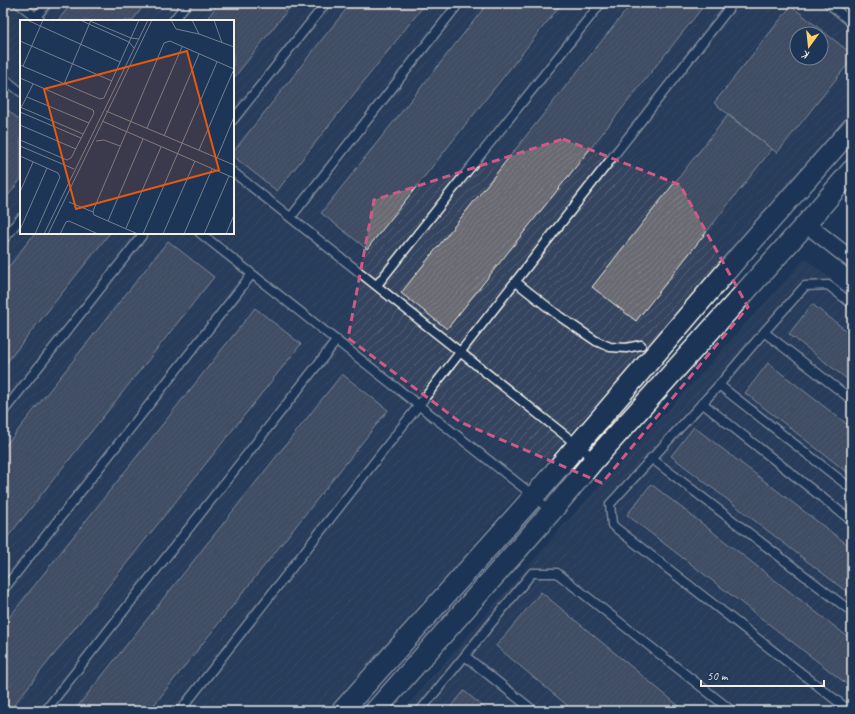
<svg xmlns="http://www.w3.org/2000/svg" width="855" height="714" font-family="Caveat,sans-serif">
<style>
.industrial{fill:url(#industrial-furrows);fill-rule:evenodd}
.building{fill:url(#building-hatch);stroke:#f4f1e8;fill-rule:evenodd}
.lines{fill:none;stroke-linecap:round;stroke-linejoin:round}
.service-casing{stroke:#f4f1e8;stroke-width:11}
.minor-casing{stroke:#f4f1e8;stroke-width:19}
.tertiary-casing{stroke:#f4f1e8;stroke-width:23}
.service{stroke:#1d3557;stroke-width:8}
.minor{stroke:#1d3557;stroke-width:16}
.tertiary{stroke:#1d3557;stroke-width:20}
.marked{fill:none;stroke:#d15985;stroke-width:3;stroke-dasharray:8 5;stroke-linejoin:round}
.inset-road{fill:none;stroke:#738091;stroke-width:1}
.view{fill:#e8590c;fill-opacity:0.15;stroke:#e8590c;stroke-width:2}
.inset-edge{fill:none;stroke:#f4f1e8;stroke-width:2}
</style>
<defs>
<pattern id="industrial-furrows" width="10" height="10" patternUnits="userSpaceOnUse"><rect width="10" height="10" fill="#34455f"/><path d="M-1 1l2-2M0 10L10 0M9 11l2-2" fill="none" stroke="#526076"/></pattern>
<pattern id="building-hatch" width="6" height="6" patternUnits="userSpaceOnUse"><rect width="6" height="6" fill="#696a72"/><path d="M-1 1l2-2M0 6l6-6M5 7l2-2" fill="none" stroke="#7f8086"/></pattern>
</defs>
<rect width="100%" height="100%" fill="#1d3557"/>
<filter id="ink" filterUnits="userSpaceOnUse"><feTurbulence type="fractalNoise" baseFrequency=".025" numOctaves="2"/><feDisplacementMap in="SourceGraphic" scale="8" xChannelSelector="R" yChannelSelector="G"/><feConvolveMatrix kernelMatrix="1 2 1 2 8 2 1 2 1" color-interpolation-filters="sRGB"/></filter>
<g filter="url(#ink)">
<!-- industrial -->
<path class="industrial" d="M3,3H852V111L329,711H3ZM21,21H233V233H21ZM797,34H821V58H797Z
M805,258L852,295V711H402L554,536Z"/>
<!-- building -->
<path class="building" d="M72,3H146L132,21H60L58,20Z
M219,3H293L233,79V21H205Z
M351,3H426L277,191L233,156V152Z
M488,3H562L367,249L321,213Z
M632,3H706L447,329L401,293Z
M791,6L852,54V59L777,153L714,103ZM797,34H821V58H797Z
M4,107L21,121V179L3,202Z
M728,115L772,149L636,321L592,287Z
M35,233H110L3,367V274Z
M168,241L214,277L3,543V449Z
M812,304L852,335V383L789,334Z
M255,308L301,344L9,711H3V625Z
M768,363L852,428V476L745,393Z
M342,374L388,410L149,711H74Z
M694,427L852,548V596L671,456Z
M651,484L852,640V688L627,515Z
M541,592L685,711H574L496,646Z
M464,691L489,711H447Z"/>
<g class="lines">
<!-- service casing -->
<g class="service-casing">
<path id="service" d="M18,3L41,21
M828,3L852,23
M36,17L47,3
M173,21L187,3
M3,78L21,92
M233,120L326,3
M233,172L595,459
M291,217L459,3
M200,233L534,496L551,512
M3,240L21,218
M516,282L559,316L596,341L610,347L626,348L641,345
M377,285L601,3
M764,332L852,400
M719,385L852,489
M702,403L852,521
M3,412L144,233
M651,458L852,612
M3,590L252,274
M465,656L534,711
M45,711L337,340
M180,711L733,3
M420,711L532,573H557L732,711
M850,711L612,525L610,504L719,385L764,332L805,286L828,285L852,304"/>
</g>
<!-- minor casing -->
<g class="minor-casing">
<path id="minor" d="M806,224L852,260"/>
</g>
<!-- tertiary casing -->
<g class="tertiary-casing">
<path id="tertiary" d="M342,711L534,496L741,254L852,128
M375,711L551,512L595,459L806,224L852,170"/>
</g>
<!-- service -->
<use href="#service" class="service"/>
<!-- minor -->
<use href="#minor" class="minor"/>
<!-- tertiary -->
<use href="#tertiary" class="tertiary"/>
</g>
</g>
<!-- marked area -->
<path d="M0 0H855V714H0ZM563,139L680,185L748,307L602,483L460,422L348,338L374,200Z" fill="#1d3557" fill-opacity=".55" fill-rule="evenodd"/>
<path class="marked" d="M563,139L680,185L748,307L602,483L460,422L348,338L374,200Z"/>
<!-- overview -->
<g transform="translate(20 20)">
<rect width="214" height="214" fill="#1d3557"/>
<path class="inset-road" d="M7,0L100,42M60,0L109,22L114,28M151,0L156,9L179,14M172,0L179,14L214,27M194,0L202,23M70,1L111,18L119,19M0,21L92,61M0,45L80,79L84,78L119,0M3,46L23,0M0,58L73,90L74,93L51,138L47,140L0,120M44,64L71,0M7,77L69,103M0,87L63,114M1,88L13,64M86,91L214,145M0,92L61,118M82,101L214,158M0,105L56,129M127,108L162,27M144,116L179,34M76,121L84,120L100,126M0,126L54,149M0,136L38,153L40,157L15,214M197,138L214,97M0,172L13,142M49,182L73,192M88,201L123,119M106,208L141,127M0,210L27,148M24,214L128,0M28,214L132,0M40,214L46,202L49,201L78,214M118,214L74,195L73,191L144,23L150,21L214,49L179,130M123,214L197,42M143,214L175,141M164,214L192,149M184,214L209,156M206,214L214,195"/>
<path class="view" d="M167,31L199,150L56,189L24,69Z"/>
<rect width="214" height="214" class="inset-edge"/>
</g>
<!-- margin -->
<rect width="855" height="714" fill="none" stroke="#1d3557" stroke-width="16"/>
<rect x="8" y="8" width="839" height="698" fill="none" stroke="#f4f1e8" stroke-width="1.5" filter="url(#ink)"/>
<!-- north arrow -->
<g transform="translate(809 46) rotate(195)"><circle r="19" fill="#1d3557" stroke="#738091"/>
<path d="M0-3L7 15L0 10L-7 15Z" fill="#ffd166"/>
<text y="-6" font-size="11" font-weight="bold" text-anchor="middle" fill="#f4f1e8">K</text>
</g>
<!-- scale -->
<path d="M701 680v6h123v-6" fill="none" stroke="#f4f1e8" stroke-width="2"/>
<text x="707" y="680" font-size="12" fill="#f4f1e8" stroke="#1d3557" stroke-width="3" paint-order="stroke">50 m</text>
</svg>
